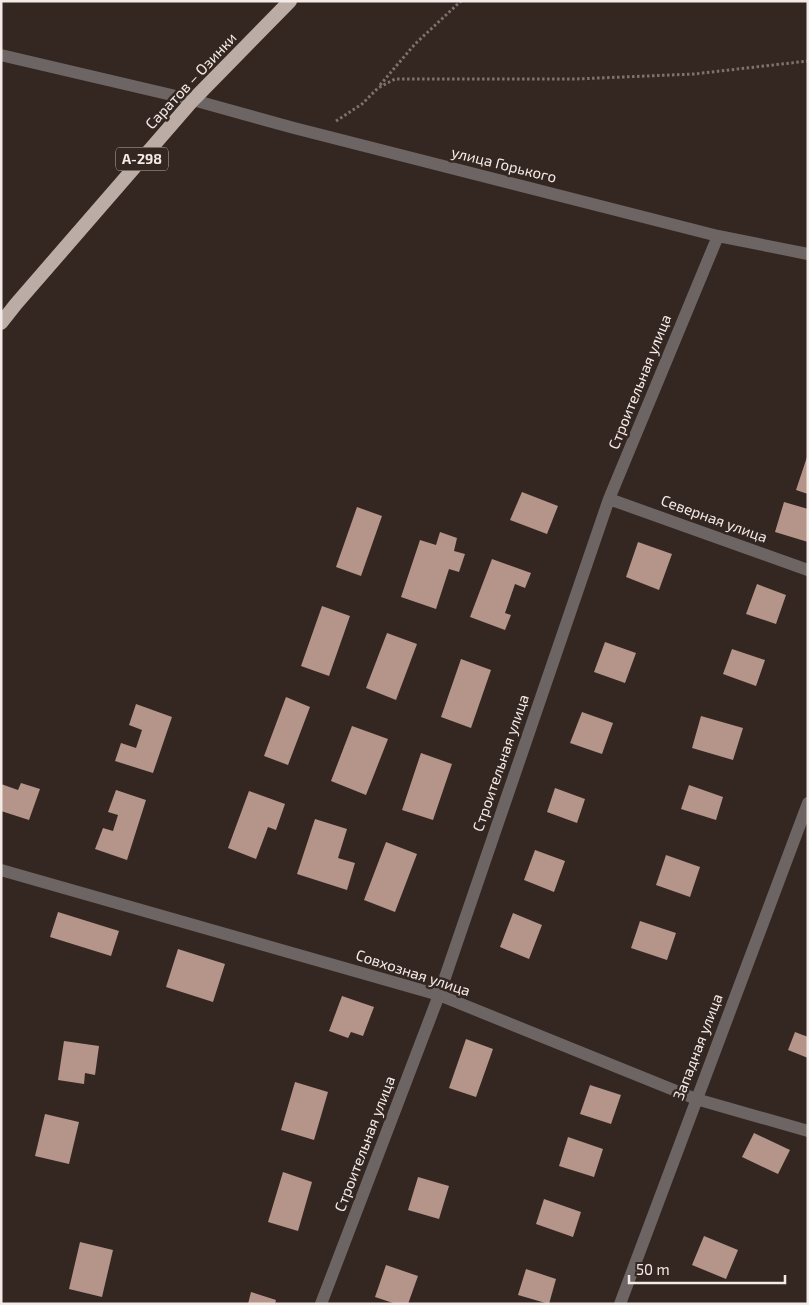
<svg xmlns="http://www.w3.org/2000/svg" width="809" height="1305" font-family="'Exo 2',sans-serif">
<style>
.building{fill:#b59489}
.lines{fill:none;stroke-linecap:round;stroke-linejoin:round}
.path{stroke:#7d726e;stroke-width:3;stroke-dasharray:2.5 2.5;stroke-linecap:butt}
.minor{stroke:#6c6563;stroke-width:12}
.trunk{stroke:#bbaca6;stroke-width:14}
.labels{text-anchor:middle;stroke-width:5;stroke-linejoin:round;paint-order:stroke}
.shield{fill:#342722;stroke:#bab0ad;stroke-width:1}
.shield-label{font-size:14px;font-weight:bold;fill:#f4ebe8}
.street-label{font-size:15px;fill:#f4ebe8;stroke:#342722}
</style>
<rect width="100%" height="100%" fill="#342722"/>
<!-- building -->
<path class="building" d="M807,457H808V494L796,490Z
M522,492L558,506L547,534L510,520Z
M784,502L808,509V542L775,532Z
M357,507L382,516L361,576L336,567Z
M440,532L457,538L454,551L465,554L459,572L449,569L436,609L401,597L420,540L436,545Z
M638,542L672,554L659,590L626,577Z
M492,559L531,573L525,588L515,584L505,613L511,615L505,630L470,617Z
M757,584L786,595L776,624L746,614Z
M322,606L350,616L329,676L301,666Z
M387,633L417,644L396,700L366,688Z
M605,642L636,653L625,683L594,672Z
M732,649L765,660L756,686L723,674Z
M461,659L491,670L471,728L441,717Z
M286,697L310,707L288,765L264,756Z
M136,704L172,717L153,773L115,761L121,743L136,748L142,730L129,725Z
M582,712L613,723L602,754L570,743Z
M701,716L743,728L733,760L692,748Z
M352,726L388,739L366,795L331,781Z
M421,753L452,764L433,820L402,810Z
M21,783L40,789L29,820L1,811V784L18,790Z
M689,785L723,797L716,820L681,809Z
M555,788L585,799L577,823L547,812Z
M116,790L146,800L127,860L95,849L103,828L113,831L118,815L108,812Z
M249,791L285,804L276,830L268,827L256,859L228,848Z
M315,819L347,829L338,858L355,863L347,890L297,874Z
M386,842L417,854L395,912L364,900Z
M535,850L565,861L554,892L524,880Z
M666,855L700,867L690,897L656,885Z
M58,912L119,931L111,956L50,937Z
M513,913L542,925L529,959L500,947Z
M640,921L676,933L667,960L631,948Z
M178,949L225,964L213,1002L166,987Z
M342,996L374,1007L363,1036L351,1032L348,1038L329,1031Z
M795,1032L808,1037V1058L788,1050Z
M466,1039L493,1049L476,1097L449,1088Z
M64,1041L99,1046L95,1075L85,1073L84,1084L58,1080Z
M295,1082L328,1092L314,1140L281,1130Z
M590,1085L621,1095L611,1124L580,1114Z
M45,1114L79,1122L69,1164L35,1156Z
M754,1133L790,1150L778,1174L742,1157Z
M568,1137L603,1149L594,1177L559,1166Z
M283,1172L312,1182L298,1231L268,1222Z
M418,1177L449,1186L439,1219L408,1210Z
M544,1199L581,1212L573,1237L536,1224Z
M704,1236L738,1250L726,1279L692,1265Z
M80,1242L113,1250L102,1297L69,1289Z
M386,1265L418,1276L408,1304H396L375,1297Z
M526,1269L556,1279L549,1304L518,1295Z
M251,1292L276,1300L275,1304H248Z"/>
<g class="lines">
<!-- path -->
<path class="path" d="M380,85L415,44L461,1
M336,121L362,104L378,88L395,79H576L694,74L808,61"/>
<!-- minor -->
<path class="minor" d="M1,55L193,100L294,128L718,236L808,254
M609,499L808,570
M1,870L439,995L696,1099L808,1131
M321,1304L439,995L609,499L718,236
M620,1304L808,803"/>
<!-- trunk -->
<path class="trunk" d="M1,323L16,304L193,100L290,1"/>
</g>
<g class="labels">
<!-- shield labels -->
<rect class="shield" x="116" y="147.5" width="52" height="23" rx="4"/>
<g class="shield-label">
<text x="142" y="164">А-298</text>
</g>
<!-- street labels -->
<g class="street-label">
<text transform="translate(191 81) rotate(-47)" y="5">Саратов – Озинки</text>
<text transform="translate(504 165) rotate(14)" y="5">улица Горького</text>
<text transform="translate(640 382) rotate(-68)" y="5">Строительная улица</text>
<text transform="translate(714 519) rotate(20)" y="5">Северная улица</text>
<text transform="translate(501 763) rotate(-71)" y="5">Строительная улица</text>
<text transform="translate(413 973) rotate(18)" y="5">Совхозная улица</text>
<text transform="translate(698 1047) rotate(-69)" y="5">Западная улица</text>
<text transform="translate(365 1144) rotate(-69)" y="5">Строительная улица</text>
</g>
</g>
<!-- border -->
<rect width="809" height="1305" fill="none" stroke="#f4ebe8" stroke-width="5"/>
<!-- scale -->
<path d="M629 1275v8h156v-8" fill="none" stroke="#f4ebe8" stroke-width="2.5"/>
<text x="636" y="1275" font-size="15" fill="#f4ebe8" stroke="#342722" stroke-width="4" paint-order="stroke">50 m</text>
</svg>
